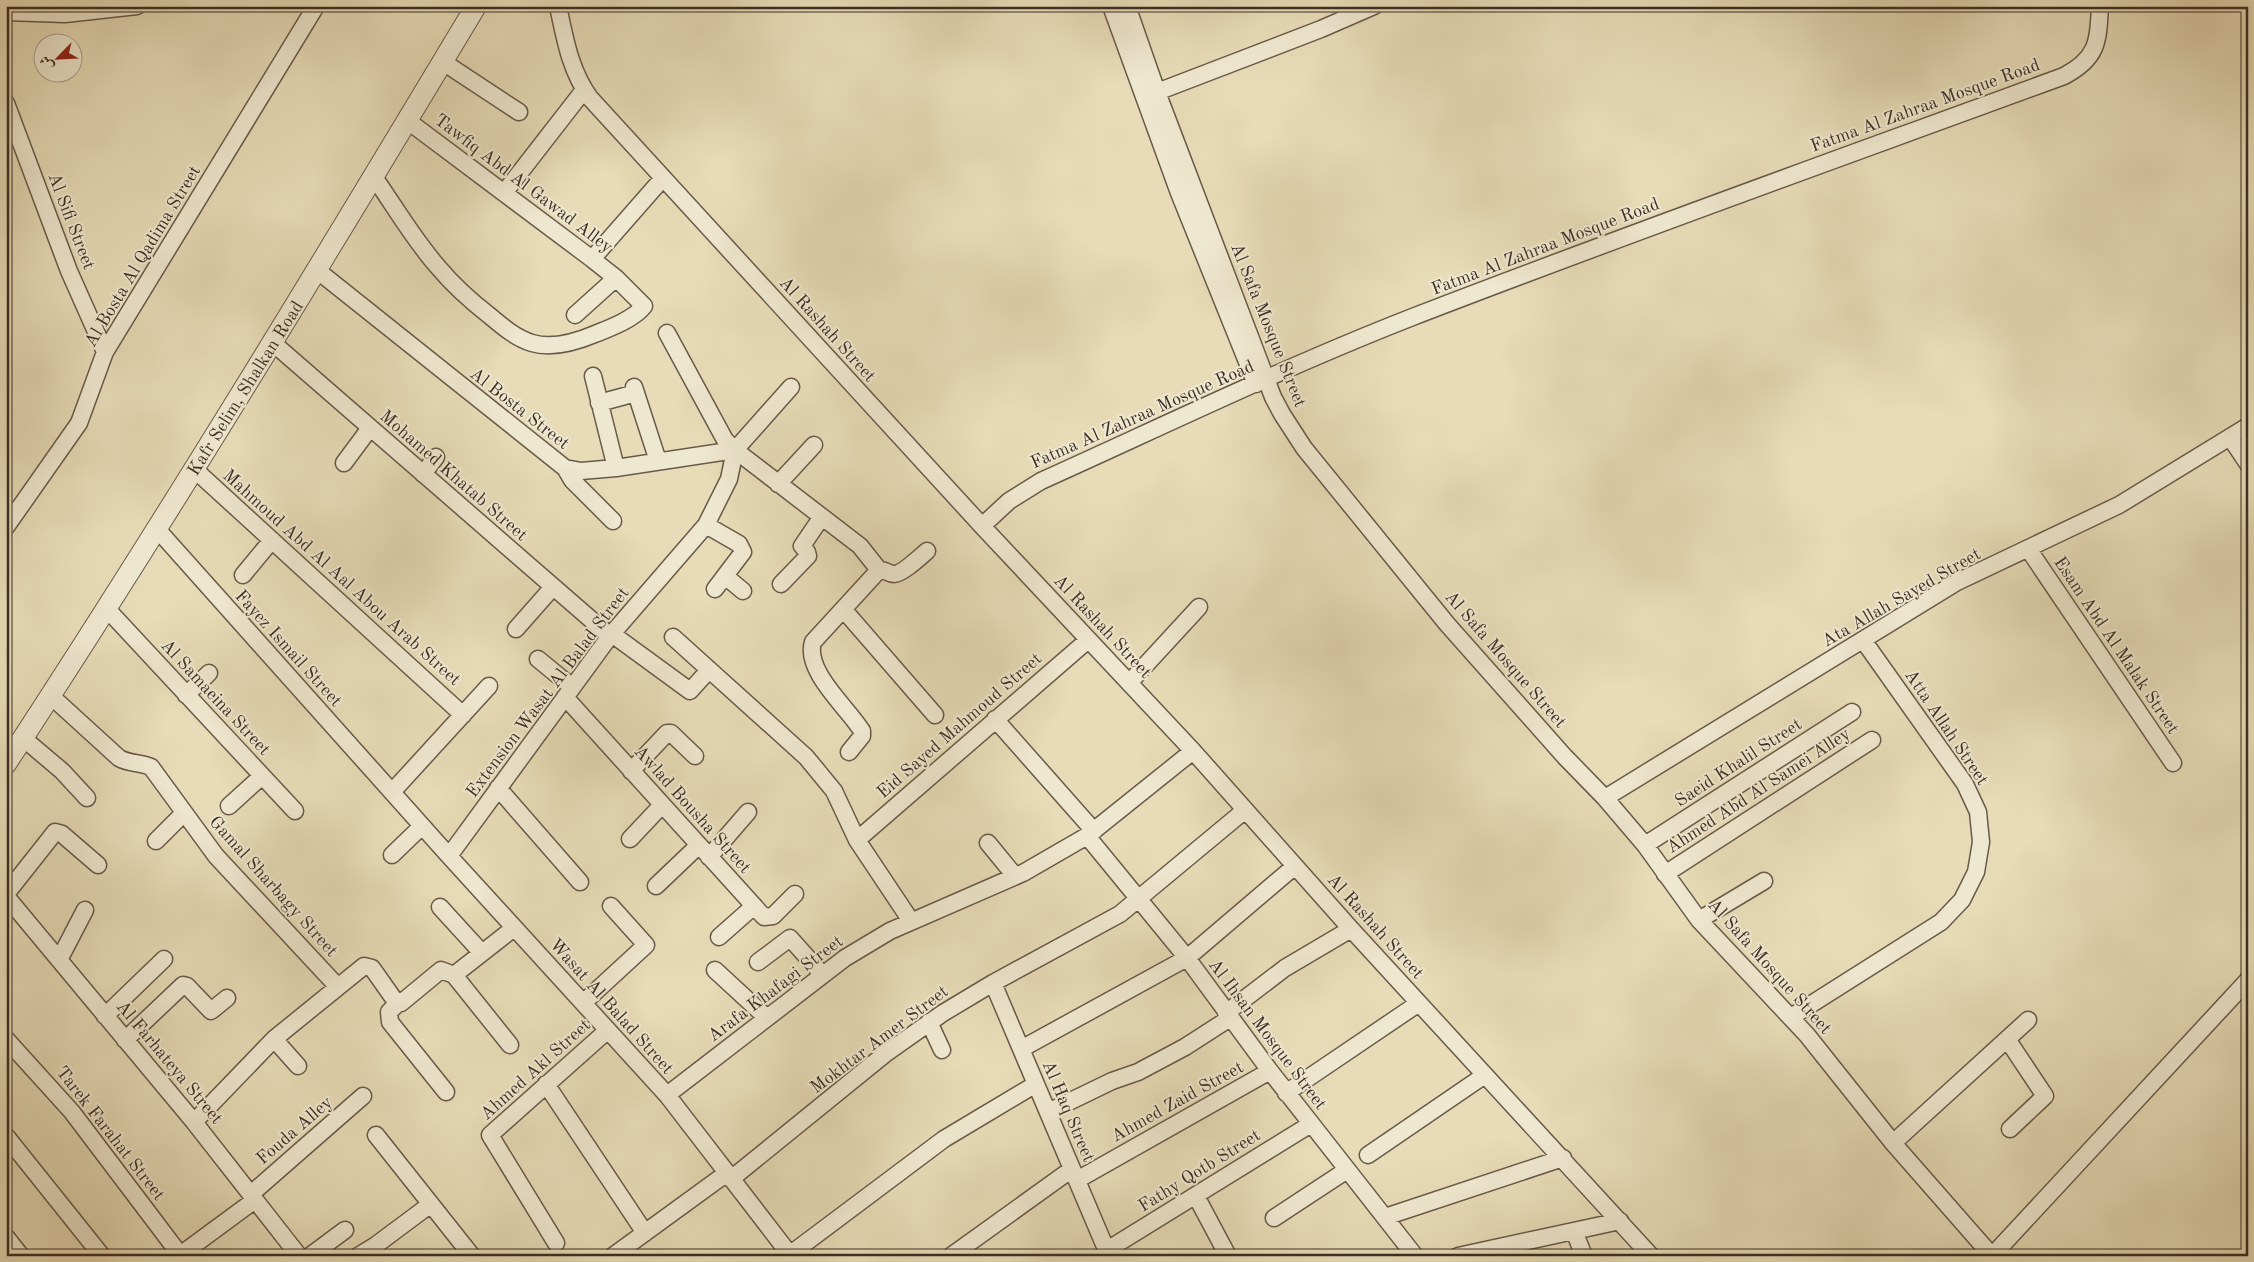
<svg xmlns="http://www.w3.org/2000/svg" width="2254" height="1262" font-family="'Old Standard TT',Amiri,serif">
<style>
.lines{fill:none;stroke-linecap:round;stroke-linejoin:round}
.minor-casing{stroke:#685a4a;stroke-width:19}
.tertiary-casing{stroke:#685a4a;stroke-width:22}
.minor{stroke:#efe8d0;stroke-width:16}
.tertiary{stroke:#efe8d0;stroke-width:20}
.labels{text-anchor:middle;stroke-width:4;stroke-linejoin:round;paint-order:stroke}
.street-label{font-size:18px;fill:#3d2e25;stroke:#efe8d0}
</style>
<rect width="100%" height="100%" fill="#e7dcb7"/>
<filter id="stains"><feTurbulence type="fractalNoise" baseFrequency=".004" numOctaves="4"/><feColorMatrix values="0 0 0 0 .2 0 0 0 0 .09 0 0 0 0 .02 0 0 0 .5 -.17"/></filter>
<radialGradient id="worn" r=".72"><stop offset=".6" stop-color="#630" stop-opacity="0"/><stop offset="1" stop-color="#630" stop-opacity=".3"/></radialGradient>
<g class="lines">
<!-- minor casing -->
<g class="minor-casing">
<path id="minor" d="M558,6C565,39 570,70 590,98L982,526L1193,751L1351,929L1651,1256
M1111,6L1179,193L1256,384
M1127,6L1157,92L1273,397L1282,414L1304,448L1447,624L1565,757L1605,798L1645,845L1699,920L1807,1035L1893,1143L1992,1256
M6,12L65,14L137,6
M443,62L519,112
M1157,92L1321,29L1374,6
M6,103L69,271L105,352
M374,177C395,207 414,240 438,267C453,285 472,302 490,316C503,327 516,338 532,343C552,349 576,342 595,334C610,328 634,319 644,306L616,278L592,259L408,121
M504,193L584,90
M592,259L663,178
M318,271L565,468L581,471L616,468L735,450
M575,315L616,278
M667,333L725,440L735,450L860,546L879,570
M273,343L610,636
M593,376L616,468
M634,387L658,461
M599,403L636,393
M2230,437L2248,464
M735,450L791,387
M344,463L370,428
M565,468L572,480L613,521
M194,469L463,715
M423,474L436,457
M778,484L814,445
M706,525L739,544L743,552L715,589
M982,526L1009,501L1041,481C1163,426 1285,367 1410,318C1627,234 1846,156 2064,76C2098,58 2098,42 2100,6
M6,527L79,423L105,352L316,6
M157,529L449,856L667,1095L791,1256
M2029,550L2173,763
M243,575L272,540
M725,576L743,591
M781,584L808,556L807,552L802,546L821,518
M107,609L295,811
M843,609L935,715
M516,629L553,587
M612,634L690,691L709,670
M673,637L806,757L834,791L857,840L911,921
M538,659L572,687
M1129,683L1199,607
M186,695L209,673
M51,696L119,758C129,764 140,762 151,767L216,856L338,987
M565,697L764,917L773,916L795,894
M995,719L1094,831
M23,738L62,771L87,798
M849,752L862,736V731C848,708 804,671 813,642L879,570C885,569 888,574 894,574C902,574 920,557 927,551
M631,771L667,733H671L695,756
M498,788L580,882
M392,792L489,686
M1605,798L1957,582L2119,505L2248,426
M229,806L262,776
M1087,836L1187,958L1270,1071L1415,1256
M630,839L662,805
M857,840L1088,640
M156,841L184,813
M988,843L1015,876
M1645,845L1852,712
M392,855L422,826
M449,856L610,636L706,525L729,479L735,450
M709,857L748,812
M1665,874L1872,740
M656,886L699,845
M6,894L55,832L62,834L98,865
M6,896L194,1122L299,1256
M440,907L482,953
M1699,920L1764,881
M719,937L754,906
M59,960L85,910
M758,962L790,938L823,975
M715,970L767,1018
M454,975L510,1045
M993,983L1109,1256
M398,1003L389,1012L390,1022L446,1092
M583,1003L646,945L611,906
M1226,1013L1285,968L1351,929
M105,1016L164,959
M1791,1017L1941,922L1962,900L1976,872L1981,842L1978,812L1965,784L1863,640
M929,1022L942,1050
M6,1039L72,1112L181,1256
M274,1039L298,1066
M2007,1039L2045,1096L2010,1129
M125,1040L183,985L187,986L211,1011L227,998
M1021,1049L1187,958L1295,866
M546,1084L645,1233
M1286,1093L1419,1003
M667,1095L845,958L890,931L1023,873L1087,836L1193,751
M1048,1112L1112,1081L1138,1072L1185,1047L1230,1018
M194,1122L274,1039L364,966L372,968L396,1002L401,1003L441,970L454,975L514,928
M376,1135L472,1256
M6,1136L102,1256
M1893,1143L2028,1020
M1368,1155L1485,1075
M731,1179L885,1054L943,1013L993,983L1120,914L1244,811
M1077,1180L1270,1071
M251,1194L363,1096
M1196,1196L1228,1256
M1385,1217L1563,1158
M1274,1218L1347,1170
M1574,1231L1584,1256
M6,1237L21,1256
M556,1243L490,1135L608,1030
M1107,1250L1311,1124
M179,1256L255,1200
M310,1256L345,1230
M358,1256L376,1245L431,1204
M613,1256L727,1173
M788,1256L944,1139L1036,1084
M951,1256L1072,1169
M1458,1256L1620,1221
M1992,1256L2248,980"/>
</g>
<!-- tertiary casing -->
<g class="tertiary-casing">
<path id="tertiary" d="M6,764C169,515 323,261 476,6"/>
</g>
<!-- minor -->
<use href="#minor" class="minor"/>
<!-- tertiary -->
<use href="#tertiary" class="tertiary"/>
</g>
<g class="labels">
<!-- street labels -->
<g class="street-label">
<text transform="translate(1925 105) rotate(-20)" y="6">Fatma Al Zahraa Mosque Road</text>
<text transform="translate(524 183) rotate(37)" y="6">Tawfiq Abd Al Gawad Alley</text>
<text transform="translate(72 221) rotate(69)" y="6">Al Sifi Street</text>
<text transform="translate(1545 246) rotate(-21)" y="6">Fatma Al Zahraa Mosque Road</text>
<text transform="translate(142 256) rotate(-59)" y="6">Al Bosta Al Qadima Street</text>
<text transform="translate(1269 325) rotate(68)" y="6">Al Safa Mosque Street</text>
<text transform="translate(828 329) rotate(48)" y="6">Al Rashah Street</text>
<text transform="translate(245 388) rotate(-58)" y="6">Kafr Selim, Shalkan Road</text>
<text transform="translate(520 408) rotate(38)" y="6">Al Bosta Street</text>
<text transform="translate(1142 414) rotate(-24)" y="6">Fatma Al Zahraa Mosque Road</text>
<text transform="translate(454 475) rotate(41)" y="6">Mohamed Khatab Street</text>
<text transform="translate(342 577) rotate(42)" y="6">Mahmoud Abd Al Aal Abou Arab Street</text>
<text transform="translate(1901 597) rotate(-30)" y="6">Ata Allah Sayed Street</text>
<text transform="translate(1103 626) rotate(47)" y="6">Al Rashah Street</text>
<text transform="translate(2117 645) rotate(56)" y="6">Esam Abd Al Malak Street</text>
<text transform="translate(289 648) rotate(48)" y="6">Fayez Ismail Street</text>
<text transform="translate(1506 659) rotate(49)" y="6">Al Safa Mosque Street</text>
<text transform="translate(547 692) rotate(-53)" y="6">Extension Wasat Al Balad Street</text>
<text transform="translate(216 697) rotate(47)" y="6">Al Samaeina Street</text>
<text transform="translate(959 725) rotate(-41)" y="6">Eid Sayed Mahmoud Street</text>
<text transform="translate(1947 727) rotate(56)" y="6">Atta Allah Street</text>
<text transform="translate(1738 762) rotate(-33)" y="6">Saeid Khalil Street</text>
<text transform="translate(1758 790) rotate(-33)" y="6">Ahmed Abd Al Samei Alley</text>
<text transform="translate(693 809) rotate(48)" y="6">Awlad Bousha Street</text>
<text transform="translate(274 886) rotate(48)" y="6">Gamal Sharbagy Street</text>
<text transform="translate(1376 926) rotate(48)" y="6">Al Rashah Street</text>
<text transform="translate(1770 966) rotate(48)" y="6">Al Safa Mosque Street</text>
<text transform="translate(775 988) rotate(-37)" y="6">Arafa Khafagi Street</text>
<text transform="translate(612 1006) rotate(48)" y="6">Wasat Al Balad Street</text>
<text transform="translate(1268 1034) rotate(53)" y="6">Al Ihsan Mosque Street</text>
<text transform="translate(879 1039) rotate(-37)" y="6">Mokhtar Amer Street</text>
<text transform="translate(170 1062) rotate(50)" y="6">Al Farhateya Street</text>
<text transform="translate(535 1069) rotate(-42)" y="6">Ahmed Akl Street</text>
<text transform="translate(1177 1101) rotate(-29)" y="6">Ahmed Zaid Street</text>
<text transform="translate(1069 1111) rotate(67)" y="6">Al Haq Street</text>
<text transform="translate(294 1130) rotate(-41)" y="6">Fouda Alley</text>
<text transform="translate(111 1133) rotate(52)" y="6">Tarek Farahat Street</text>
<text transform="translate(1199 1170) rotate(-32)" y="6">Fathy Qotb Street</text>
</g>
</g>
<!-- margin -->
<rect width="2254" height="1262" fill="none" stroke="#e7dcb7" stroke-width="25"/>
<rect x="8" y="8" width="2239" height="1247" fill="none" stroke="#3d2e25" stroke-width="2.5"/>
<rect x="12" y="12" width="2229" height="1237" fill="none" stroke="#3d2e25"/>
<!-- north arrow -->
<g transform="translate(58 58) rotate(246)"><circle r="24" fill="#efe8d0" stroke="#a89e8c"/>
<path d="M0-4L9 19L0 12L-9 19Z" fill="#8f2418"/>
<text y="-8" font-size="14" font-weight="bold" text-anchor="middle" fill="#3d2e25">ش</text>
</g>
<rect width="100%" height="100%" filter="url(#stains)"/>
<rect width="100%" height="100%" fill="url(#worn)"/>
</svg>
